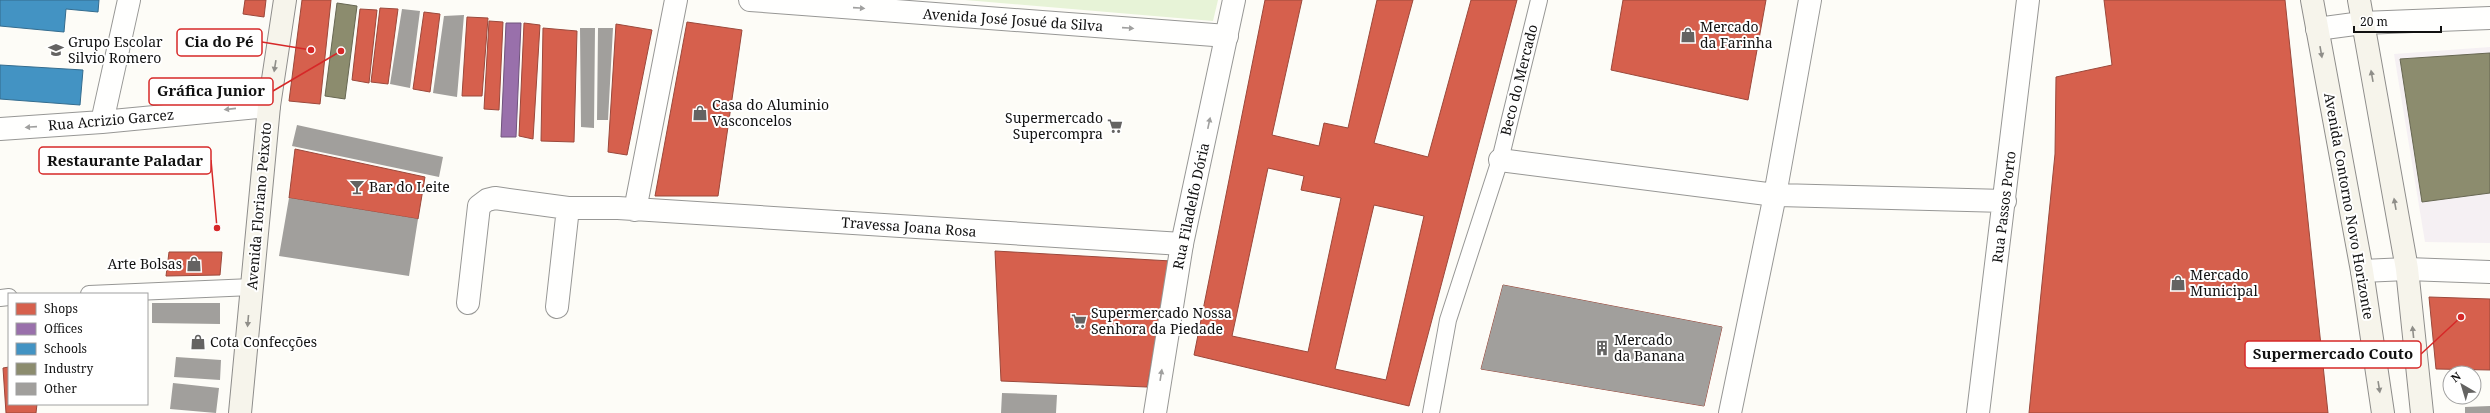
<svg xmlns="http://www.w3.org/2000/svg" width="2490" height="413" font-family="'Noto Serif',serif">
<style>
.industrial{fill:#f5f0f3}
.green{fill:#e7f3d7}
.shops{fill:#d6604d;stroke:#9b483b;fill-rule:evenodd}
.offices{fill:#9970ab;stroke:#70547d}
.schools{fill:#4393c3;stroke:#346c8e}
.industry{fill:#8c8c6e;stroke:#676752}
.building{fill:#a19f9c}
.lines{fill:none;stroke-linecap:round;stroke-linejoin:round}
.service-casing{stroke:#979795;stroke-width:18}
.minor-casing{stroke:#979795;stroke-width:24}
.tertiary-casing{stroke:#979795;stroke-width:24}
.secondary-casing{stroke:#8e8d8b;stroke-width:24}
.service{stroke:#fffffe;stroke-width:16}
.minor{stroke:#fffffe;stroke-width:22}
.tertiary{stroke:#fffffe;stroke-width:22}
.secondary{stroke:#f6f4eb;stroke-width:22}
.oneway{fill:#a0a09f}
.oneway2{fill:#8f8e89}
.labels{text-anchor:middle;stroke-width:4;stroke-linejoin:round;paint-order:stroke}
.street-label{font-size:14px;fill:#111;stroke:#fff}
.poi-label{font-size:14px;fill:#111;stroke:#fff;text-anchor:start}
.leader{fill:none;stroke:#d62828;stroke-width:1.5}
.callout-dot{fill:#d62828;stroke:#fff;stroke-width:1.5}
.callout{fill:#fff;stroke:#d62828;stroke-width:1.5}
.callout-label{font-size:15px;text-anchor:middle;font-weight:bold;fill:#111}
</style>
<rect width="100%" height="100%" fill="#fdfcf7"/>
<!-- industrial -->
<path class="industrial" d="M2490,47V243L2425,242L2394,54Z"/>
<!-- green -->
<path class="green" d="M965,0H1218L1213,21Z"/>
<!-- shops -->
<path class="shops" d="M245,0H266L264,17L243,14Z
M302,0H331L320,104L289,101Z
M1265,0H1302L1272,135L1319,146L1324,123L1348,128L1377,0H1413L1374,143L1428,157L1471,0H1517L1409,406L1194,355ZM1268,168L1304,176L1301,190L1341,198L1308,352L1232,336ZM1374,205L1424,216L1386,380L1335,369Z
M1623,0H1766L1748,100L1611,70Z
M2104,0H2285L2328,413H2029L2055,154L2056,77L2112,65Z
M380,8L398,9L388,84L371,82Z
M360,9L377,10L369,83L352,80Z
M424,12L440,14L430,92L413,89Z
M467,17L488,18L482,96H462Z
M489,21L503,22L499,110L484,109Z
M687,22L742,30L718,196H655Z
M524,23L540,25L533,139L519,136Z
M616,24L652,30L627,155L608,152Z
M543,28L577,31L574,142L541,141Z
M295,149L425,177L418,219L289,198Z
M995,251L1171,261L1147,387L1001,381Z
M169,252H222L220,275L166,276Z
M1503,285L1722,327L1704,406L1481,369Z
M2429,297L2490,299V370L2436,369Z
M9,367V404H37L36,413H6L3,368Z"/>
<!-- offices -->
<path class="offices" d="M506,23H521L516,137H501Z"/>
<!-- schools -->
<path class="schools" d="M0,0H99L98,12L66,9L64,32L0,26Z
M0,65L83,70L80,105L0,99Z"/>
<!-- industry -->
<path class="industry" d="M337,3L357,6L345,99L325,96Z
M2490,53V193L2422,202L2400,59Z"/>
<!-- building -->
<path class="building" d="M402,9L420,11L410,88L390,84Z
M464,15L457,97L433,93L444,16Z
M580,28H595L594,128L581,127Z
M598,28H613L608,120H597Z
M297,125L443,157L439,177L292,146Z
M289,198L418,219L409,276L279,256Z
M1503,285L1722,327L1704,406L1481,369Z
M152,303H220V324L152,323Z
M176,357L221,360L220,380L174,377Z
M173,383L219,388L216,413L170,409Z
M1002,393L1057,395L1056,413H1001Z
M2490,406V413H2465V407Z"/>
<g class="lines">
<!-- service casing -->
<g class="service-casing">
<path id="service" d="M89,294L252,287
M0,298L9,297
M1431,413L1448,320L1500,160L1539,0"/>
</g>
<!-- minor casing -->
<g class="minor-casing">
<path id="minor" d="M750,0L1227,36
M2317,29L2362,23L2490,18
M102,122L129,0
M0,129L102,122L269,106
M1500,160L1775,195L2005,201
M635,210L676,0
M2362,271L2407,269L2490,272
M468,303L479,206L487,200L495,198L568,208H618L1182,244
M557,307L568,208
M1730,413L1775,195L1810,0
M1978,413L2028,0"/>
</g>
<!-- tertiary casing -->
<g class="tertiary-casing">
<path id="tertiary" d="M1155,413L1182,244L1234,0"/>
</g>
<!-- secondary casing -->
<g class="secondary-casing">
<path id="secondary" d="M2312,0L2362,271L2383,413
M2359,0L2407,269L2422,413
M240,413L269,106L285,0"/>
</g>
<!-- service -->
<use href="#service" class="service"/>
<!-- minor -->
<use href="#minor" class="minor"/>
<!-- tertiary -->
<use href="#tertiary" class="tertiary"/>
<!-- secondary -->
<use href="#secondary" class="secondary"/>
</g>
<!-- one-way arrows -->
<defs><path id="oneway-solid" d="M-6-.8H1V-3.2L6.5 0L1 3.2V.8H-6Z"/></defs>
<g class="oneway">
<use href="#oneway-solid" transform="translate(859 8) rotate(4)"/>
<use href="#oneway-solid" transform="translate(1128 28) rotate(4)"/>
<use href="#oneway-solid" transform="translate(230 109) rotate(174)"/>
<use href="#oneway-solid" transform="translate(1209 123) rotate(-78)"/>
<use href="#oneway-solid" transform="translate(31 127) rotate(176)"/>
<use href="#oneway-solid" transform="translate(1161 375) rotate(-81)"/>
</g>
<g class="oneway2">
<use href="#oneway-solid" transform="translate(2321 52) rotate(80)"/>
<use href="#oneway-solid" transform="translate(275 66) rotate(99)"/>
<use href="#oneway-solid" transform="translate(2372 76) rotate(-100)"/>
<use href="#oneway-solid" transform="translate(2395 204) rotate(-100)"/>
<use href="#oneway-solid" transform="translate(248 321) rotate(95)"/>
<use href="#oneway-solid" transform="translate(2413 332) rotate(-96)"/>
<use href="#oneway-solid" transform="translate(2379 387) rotate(81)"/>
</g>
<!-- icons -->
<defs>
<g id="shop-bare" transform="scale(1.2)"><path d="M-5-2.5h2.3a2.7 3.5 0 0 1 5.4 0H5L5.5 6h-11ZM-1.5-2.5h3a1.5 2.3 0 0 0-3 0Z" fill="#646362" stroke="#fff" stroke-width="2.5" paint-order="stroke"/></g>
<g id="school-bare" transform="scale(1.2)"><path d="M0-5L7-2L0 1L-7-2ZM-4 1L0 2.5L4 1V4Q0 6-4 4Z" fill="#646362" stroke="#fff" stroke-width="2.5" paint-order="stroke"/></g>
<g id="supermarket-bare" transform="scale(1.2)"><path d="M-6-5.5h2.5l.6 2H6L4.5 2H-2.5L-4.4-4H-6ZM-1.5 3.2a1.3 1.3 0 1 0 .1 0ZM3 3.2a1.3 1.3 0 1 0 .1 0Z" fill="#646362" stroke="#fff" stroke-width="2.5" paint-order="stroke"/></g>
<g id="bar-bare" transform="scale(1.2)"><path d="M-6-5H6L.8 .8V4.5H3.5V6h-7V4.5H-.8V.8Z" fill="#646362" stroke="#fff" stroke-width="2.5" paint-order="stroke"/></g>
<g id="building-bare" transform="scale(1.2)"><path d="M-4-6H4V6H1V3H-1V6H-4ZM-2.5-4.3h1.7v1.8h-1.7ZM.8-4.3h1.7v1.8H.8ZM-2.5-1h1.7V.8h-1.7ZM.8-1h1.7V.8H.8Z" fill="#646362" stroke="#fff" stroke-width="2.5" paint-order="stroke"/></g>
</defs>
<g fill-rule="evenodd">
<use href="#shop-bare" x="1688" y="35"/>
<use href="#school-bare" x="56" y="50"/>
<use href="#shop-bare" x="700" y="113"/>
<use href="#supermarket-bare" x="1115" y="126"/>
<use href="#bar-bare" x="357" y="187"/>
<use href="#shop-bare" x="194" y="264"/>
<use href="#shop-bare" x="2178" y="283"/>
<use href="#supermarket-bare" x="1079" y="321"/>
<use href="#shop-bare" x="198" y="342"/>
<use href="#building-bare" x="1602" y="348"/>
</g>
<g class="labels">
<!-- street labels -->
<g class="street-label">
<text transform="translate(1013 20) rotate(4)" y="5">Avenida José Josué da Silva</text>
<text transform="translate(1519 80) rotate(-76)" y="5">Beco do Mercado</text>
<text transform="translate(111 120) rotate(-5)" y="5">Rua Acrizio Garcez</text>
<text transform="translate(259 206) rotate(-85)" y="5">Avenida Floriano Peixoto</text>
<text transform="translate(1191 206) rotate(-78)" y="5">Rua Filadelfo Dória</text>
<text transform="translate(2349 206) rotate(80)" y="5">Avenida Contorno Novo Horizonte</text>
<text transform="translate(2004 207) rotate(-83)" y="5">Rua Passos Porto</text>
<text transform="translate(909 227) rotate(4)" y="5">Travessa Joana Rosa</text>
</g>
<!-- poi labels -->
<g class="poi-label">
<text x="1700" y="32">Mercado<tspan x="1700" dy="16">da Farinha</tspan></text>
<text x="68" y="47">Grupo Escolar<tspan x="68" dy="16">Silvio Romero</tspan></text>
<text x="712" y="110">Casa do Aluminio<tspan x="712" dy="16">Vasconcelos</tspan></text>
<text x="1103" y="123" text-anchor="end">Supermercado<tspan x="1103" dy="16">Supercompra</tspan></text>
<text x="369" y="192">Bar do Leite</text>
<text x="182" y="269" text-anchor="end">Arte Bolsas</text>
<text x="2190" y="280">Mercado<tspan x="2190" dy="16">Municipal</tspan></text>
<text x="1091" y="318">Supermercado Nossa<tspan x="1091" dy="16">Senhora da Piedade</tspan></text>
<text x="1614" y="345">Mercado<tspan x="1614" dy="16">da Banana</tspan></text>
<text x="210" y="347">Cota Confecções</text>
</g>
</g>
<!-- callouts -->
<path class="leader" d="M311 50L262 42M341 51L273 91M217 228L211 160M2461 317L2421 354"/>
<g class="callout-dot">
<circle cx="311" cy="50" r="4"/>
<circle cx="341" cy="51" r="4"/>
<circle cx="217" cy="228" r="4"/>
<circle cx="2461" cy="317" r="4"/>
</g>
<g class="callout">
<rect x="177" y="29" width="85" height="27" rx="4"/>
<rect x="149" y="78" width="124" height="27" rx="4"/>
<rect x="39" y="147" width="172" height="27" rx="4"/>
<rect x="2245" y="341" width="176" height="27" rx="4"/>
</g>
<g class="callout-label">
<text x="219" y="47">Cia do Pé</text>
<text x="211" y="96">Gráfica Junior</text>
<text x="125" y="166">Restaurante Paladar</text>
<text x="2333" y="359">Supermercado Couto</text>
</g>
<!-- legend -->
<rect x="8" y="293" width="140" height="112" fill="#ffffff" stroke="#a0a0a0"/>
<rect x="16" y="303" width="20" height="12" fill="#d6604d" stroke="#a0a0a0"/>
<text x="44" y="313" font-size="12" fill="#111111">Shops</text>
<rect x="16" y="323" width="20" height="12" fill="#9970ab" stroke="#a0a0a0"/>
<text x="44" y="333" font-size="12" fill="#111111">Offices</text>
<rect x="16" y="343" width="20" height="12" fill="#4393c3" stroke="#a0a0a0"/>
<text x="44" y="353" font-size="12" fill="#111111">Schools</text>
<rect x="16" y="363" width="20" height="12" fill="#8c8c6e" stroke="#a0a0a0"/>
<text x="44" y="373" font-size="12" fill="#111111">Industry</text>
<rect x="16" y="383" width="20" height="12" fill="#a19f9c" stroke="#a0a0a0"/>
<text x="44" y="393" font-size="12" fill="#111111">Other</text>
<!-- north arrow -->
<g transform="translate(2462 385) rotate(322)"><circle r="19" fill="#ffffff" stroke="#a0a0a0"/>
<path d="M0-3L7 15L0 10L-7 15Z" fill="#646362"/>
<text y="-6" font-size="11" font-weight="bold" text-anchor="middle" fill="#111111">N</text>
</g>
<!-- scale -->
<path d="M2354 26v6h87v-6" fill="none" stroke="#111111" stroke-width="2"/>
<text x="2360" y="26" font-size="12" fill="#111111" stroke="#ffffff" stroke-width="3" paint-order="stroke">20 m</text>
</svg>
